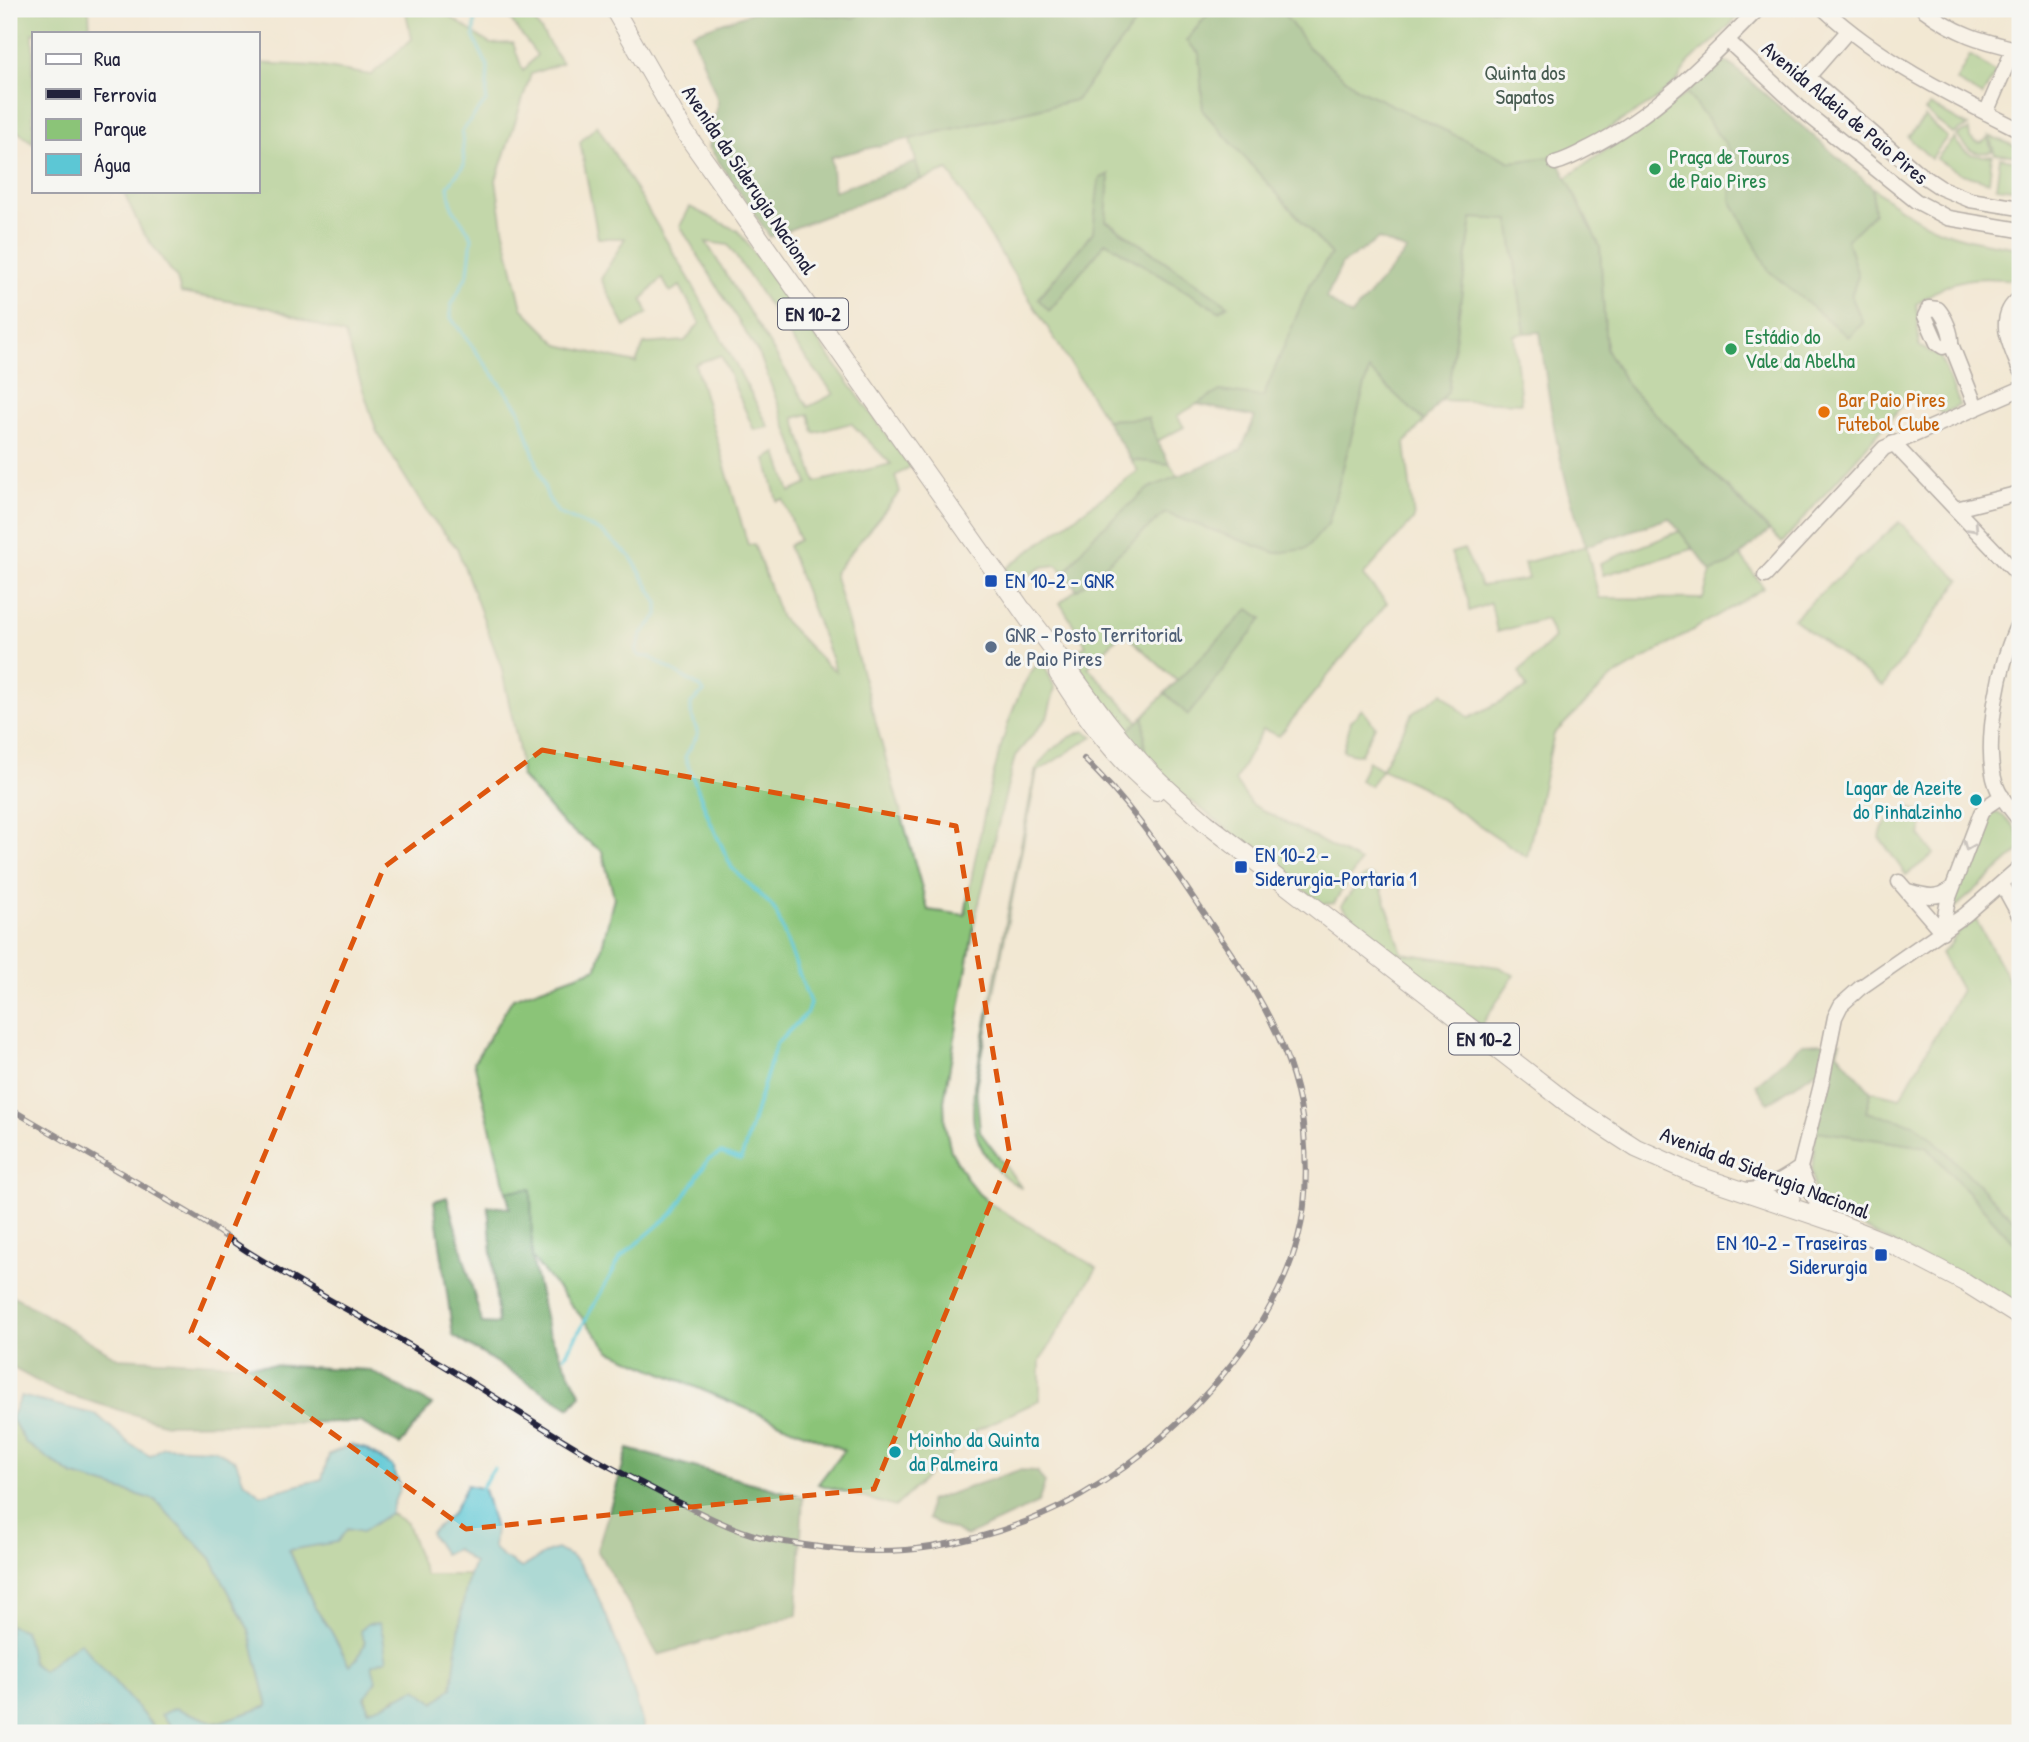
<svg xmlns="http://www.w3.org/2000/svg" width="2029" height="1742" font-family="'Patrick Hand',sans-serif">
<style>
.green{fill:#8bc478;stroke:#56735a;stroke-width:2;fill-rule:evenodd}
.forest{fill:#70aa68;stroke:#496652;stroke-width:2;fill-rule:evenodd}
.water{fill:#5cc7d5;stroke:#3f7488;stroke-width:2}
.lines{fill:none;stroke-linecap:round;stroke-linejoin:round}
.stream{stroke:#5cc7d5;stroke-width:3.5}
.minor-casing{stroke:#6b6770;stroke-width:17}
.major-casing{stroke:#6b6770;stroke-width:20}
.minor{stroke:#fff;stroke-width:14}
.major{stroke:#fff;stroke-width:18}
.rail-casing{stroke:#22223b;stroke-width:6}
.rail{stroke:#f6f6f2;stroke-width:3.5;stroke-dasharray:10;stroke-linecap:butt}
.oneway{stroke:#9c9ca7}
.marked{fill:none;stroke:#de560e;stroke-width:5;stroke-dasharray:14 9;stroke-linejoin:round}
.leisure-dot{fill:#2e9e5b;stroke:#f6f6f2;stroke-width:2.5}
.food-dot{fill:#e8710a;stroke:#f6f6f2;stroke-width:2.5}
.transit-dot{fill:#1a4fb4;stroke:#f6f6f2;stroke-width:2.5}
.service-dot{fill:#5c6f8a;stroke:#f6f6f2;stroke-width:2.5}
.culture-dot{fill:#0f9aa8;stroke:#f6f6f2;stroke-width:2.5}
.labels{text-anchor:middle;stroke-width:6;stroke-linejoin:round;paint-order:stroke}
.shield{fill:#f6f6f2;stroke:#626272;stroke-width:2}
.shield-label{font-size:19px;font-weight:bold;fill:#22223b}
.park-label{font-size:21px;fill:#475b50;stroke:#f6f6f2}
.street-label{font-size:21px;fill:#22223b;stroke:#f6f6f2}
.leisure-label{font-size:21px;fill:#27864d;stroke:#f6f6f2;text-anchor:start}
.food-label{font-size:21px;fill:#c56008;stroke:#f6f6f2;text-anchor:start}
.transit-label{font-size:21px;fill:#164399;stroke:#f6f6f2;text-anchor:start}
.service-label{font-size:21px;fill:#4e5e75;stroke:#f6f6f2;text-anchor:start}
.culture-label{font-size:21px;fill:#0d838f;stroke:#f6f6f2;text-anchor:end}
</style>
<rect width="100%" height="100%" fill="#f6f6f2"/>
<filter id="ink" filterUnits="userSpaceOnUse"><feTurbulence type="fractalNoise" baseFrequency=".0143" numOctaves="2"/><feDisplacementMap in="SourceGraphic" scale="14" xChannelSelector="R" yChannelSelector="G"/><feConvolveMatrix kernelMatrix="1 2 1 2 8 2 1 2 1" color-interpolation-filters="sRGB"/></filter>
<filter id="wash" filterUnits="userSpaceOnUse"><feTurbulence type="fractalNoise" baseFrequency=".00686" numOctaves="4" result="noise"/><feDisplacementMap in="SourceGraphic" scale="28" xChannelSelector="R" yChannelSelector="G"/><feGaussianBlur stdDeviation="1.57" result="paint"/><feColorMatrix in="noise" values="0 0 0 0 0 0 0 0 0 0 0 0 0 0 0 0 0 1.4 0 .05"/><feComposite in="paint" operator="in"/></filter>
<g filter="url(#wash)">
<rect width="100%" height="100%" fill="#f2e8d3"/>
<!-- green -->
<path class="green" d="M9,9H89L90,33H33V143L9,125Z
M405,9H439L490,44L513,43L523,71L537,55L502,9H527L562,63L531,74L496,180L503,227L522,308L559,345L636,363L644,344L685,341L700,323L680,286L670,292L662,278L642,299L648,313L625,327L601,279L625,238H598L580,142L597,125L690,280L769,427L754,430L721,355L695,364L748,545L754,544L781,618L827,665L836,671L788,546L799,540L783,499L777,501L766,459L777,453L790,492L808,484L760,356L680,226L690,207L738,231L910,467L895,476L900,492L834,573L928,910L965,915C974,862 1003,690 1042,660L1055,688L1047,718L1015,756L976,915L944,1101L945,1125L951,1151L967,1179L979,1194L991,1204L1097,1268L1040,1361V1400L977,1430L895,1507L818,1484L844,1450L610,1351L532,1258L531,1190L506,1191L474,1062L513,998L597,968L614,897L602,851L564,825L521,776L518,745L501,666L457,548L428,514L377,432L345,335L270,308L181,293L177,279L142,231L123,191H257V63L315,66L371,75L412,39ZM706,242L728,245L795,344L834,394L808,407ZM809,414L814,433L851,423L891,464L816,482L794,418Z
M764,9H868L853,18Z
M1146,9H1212L1186,41L1199,53L1203,111L1331,254L1309,287L1263,398L1220,391L1177,416L1184,427L1157,441L1148,418L1106,420L948,170L921,180L910,139L1076,100ZM1109,175L1106,220L1228,305L1219,311L1105,242L1049,311L1038,298L1093,232Z
M1280,9H1746L1715,40L1690,61L1677,81L1654,101L1576,148L1551,158L1511,162L1358,89L1311,50Z
M1970,55L1996,73L1982,96L1956,81Z
M1687,93L1734,156L1731,200L1863,323L1851,296L1858,276L1847,240L1874,213L1872,187C1924,230 1954,239 2020,248V280C1976,277 1953,275 1917,304L1919,346L1940,357L1960,405L1943,414L1913,393L1782,543L1628,386L1606,349L1600,247L1566,178Z
M1930,105L1968,126L1953,134L1925,111Z
M1925,117L1947,137L1931,159L1908,137Z
M1969,130L1970,138L1975,142L1981,143L1988,138L1992,151C1974,156 1966,150 1957,135Z
M1989,136L2020,148V156L1995,154Z
M1954,138C1963,154 1974,158 1992,155L1989,182L1962,174L1936,159Z
M2000,158L2020,161V190L1996,187Z
M1472,218L1509,220L1525,333L1514,335L1521,403L1440,400L1448,391Z
M1369,370L1424,421L1405,443L1414,519L1363,576L1387,603L1279,736L1263,729L1235,781L1251,804L1360,862L1334,903L1322,904L1162,778L1145,758L1144,716L1165,693L1189,714L1262,618L1249,610L1177,681L1123,632L1088,667L1139,722L1125,734L1069,658L1086,645L1060,603L1165,513L1276,553L1328,524Z
M1131,460L1170,464L1178,476L1149,488L1091,538L1065,573L1057,565L1042,567L1014,585L1005,569L1138,471Z
M1899,522L1960,580L1883,686L1793,619Z
M1680,531L1693,549L1603,575L1600,563Z
M1586,546L1599,598L1703,599L1711,571L1729,565L1740,555L1764,588L1610,679L1554,734L1527,857L1422,787L1382,769L1370,786L1360,780L1368,761L1381,769L1413,713L1442,693L1469,718L1527,688L1519,672L1554,638L1546,619L1497,632L1491,603L1469,611L1468,600L1451,553L1464,549L1481,586L1528,579L1524,563Z
M1362,709L1375,726L1360,755L1343,751L1351,721Z
M1084,731L1093,736L1037,772L976,1086L980,1132L1022,1188C998,1177 978,1151 974,1124C972,1112 974,1098 974,1086L1035,772C1043,754 1066,737 1084,731Z
M1910,807L1926,816L1920,835L1934,854L1906,875L1880,838C1882,820 1896,815 1910,807Z
M1998,813C2014,822 2020,831 2020,850L1956,907L1953,900L1984,814Z
M1372,875L1379,881L1402,953L1499,967L1514,975L1481,1026L1399,962L1341,906L1363,877Z
M1976,920L2020,1000V1226L1929,1135L1866,1112L1871,1091L1900,1098L1961,990L1941,953L1949,947L1958,932Z
M1816,1131L1927,1147L2020,1249V1309L1832,1212L1814,1190L1812,1170Z
M9,1417H11L25,1442L72,1475L155,1500L211,1558L249,1630L268,1706L216,1723L175,1708L162,1715L177,1733H159L80,1643L42,1672L32,1662L25,1631L9,1625Z
M390,1513L407,1523L425,1575H469L452,1687L435,1703L396,1697L383,1707L368,1710C365,1696 366,1679 372,1665C379,1647 390,1644 378,1623L361,1631L365,1642L358,1658L349,1665L331,1631L315,1608L289,1549L322,1544L347,1529L362,1532Z"/>
<!-- forest -->
<path class="forest" d="M762,9L853,18L868,9H1146L1076,100L831,157L834,191L916,162L921,180L770,237L709,147L718,101L692,33Z
M1212,9H1280L1311,50L1358,89L1511,162L1556,156L1600,247L1606,349L1628,386L1769,531L1729,565L1711,571L1669,518L1586,546C1560,474 1549,407 1540,332L1525,333L1509,220L1472,218L1448,391L1424,421L1369,370L1328,524L1306,549L1276,553L1165,513L1077,590L1065,573L1091,538L1149,488L1241,450L1255,417L1197,404L1220,391L1263,397L1309,286L1331,254L1203,111L1199,53L1186,41ZM1379,239L1407,251L1351,316L1326,298L1342,264Z
M1713,61L1728,62L1872,187L1874,213L1847,240L1858,276L1851,296L1863,323L1848,337L1769,271L1731,200L1734,156L1687,93Z
M1109,174L1106,221L1228,305L1219,311L1106,242L1049,311L1038,299L1093,232L1099,179Z
M1148,418L1157,441L1170,464L1131,460L1106,420Z
M1249,609L1262,619L1188,715L1165,693Z
M1144,716L1145,758L1125,734Z
M1840,1042L1837,1052L1871,1091L1866,1112L1914,1124L1929,1135L2020,1226V1249L1927,1147L1816,1131L1818,1070L1768,1103L1756,1085L1802,1044Z
M531,1189L532,1258L548,1330L581,1395L570,1408L453,1336L434,1201L447,1197L482,1323L498,1324L488,1206L510,1208L506,1191Z
M9,1293L118,1358L369,1370L432,1405L400,1445L360,1422L166,1424L55,1391L9,1366Z
M628,1449L803,1497L797,1615L658,1655L597,1550Z
M1019,1470L1037,1471L1045,1483L1038,1503L967,1536L928,1519L929,1501Z"/>
<!-- water -->
<path class="water" d="M21,1396L97,1415L130,1444L150,1456L163,1447L214,1449L236,1461L243,1480L261,1495L322,1479L329,1454L351,1445L366,1449L392,1466L400,1487L390,1513L362,1532L347,1529L337,1542L289,1550L315,1608L331,1631L349,1665L358,1658L365,1642L360,1631L367,1624L379,1623C385,1635 383,1646 387,1659L372,1665L376,1681L365,1697L368,1710C386,1707 399,1696 416,1689L435,1703L452,1687L462,1608L469,1575L474,1563L456,1549L444,1554L430,1533L453,1513L467,1485L484,1489L495,1529L493,1547L501,1556L522,1568L546,1553L557,1549C561,1552 568,1554 572,1557C600,1580 636,1695 645,1733H177L161,1715L175,1708L216,1723L268,1706L249,1630L211,1558L155,1500L72,1475L25,1442L11,1417Z
M9,1625L25,1631L32,1662L42,1671L80,1642L159,1733H9Z"/>
<g class="lines">
<!-- stream -->
<path class="stream" d="M475,9L474,38L488,67L486,101L462,131L464,165L448,186L452,207L472,237L468,273L451,306V318L519,409L548,498L558,513L600,531L631,557L658,603V615L641,635L636,652L640,656L650,657L700,687L704,692L691,703V713L698,734L685,757L710,821L732,868L771,905L776,912L810,1003L807,1013L776,1044L741,1160L721,1153L708,1160L675,1211L621,1257L565,1356
M480,1490L494,1468"/>
</g>
</g>
<g filter="url(#ink)">
<g class="lines">
<!-- minor casing -->
<g class="minor-casing">
<path id="minor" d="M1824,9C1880,61 1952,96 2020,130
M1923,9C1958,35 1979,40 2020,50
M1848,31L1808,77L1917,172L1941,188L1970,200L2020,208
M1727,40L1801,109L1916,201L1948,218L2020,230
M1986,113L2014,48
M1555,163C1567,160 1578,154 1589,148C1655,115 1707,61 1758,9
M2020,298C1994,317 2010,345 2020,370
M1951,344L1943,347L1937,343L1925,316L1929,308L1938,309C1945,317 1952,333 1951,344L1976,407
M1893,443L2020,577
M1956,509L2020,493
M1765,576L1884,448L2020,389
M2020,620C2000,657 1982,745 1996,785C2000,798 2012,810 2020,821
M1899,882L1942,932
M2002,884L2020,917
M1908,891C1925,896 1938,900 1952,888
M1942,932L1948,900L1981,813L1987,806L2002,796
M1800,1168L1810,1192L1830,1221
M1744,1190C1767,1190 1781,1181 1800,1168
M1790,1207L1823,1077L1835,1017L1841,1005L1860,988L1965,915L2020,867"/>
</g>
<!-- major casing -->
<g class="major-casing">
<path id="major" d="M614,9L684,131L1030,621
M1024,611C1067,664 1103,723 1150,772C1167,790 1187,806 1206,823L1570,1105L1636,1148L1699,1176L1840,1224L1895,1246L1966,1283L2020,1317
M1058,673C1085,716 1116,759 1156,791"/>
</g>
<!-- minor -->
<use href="#minor" class="minor"/>
<!-- major -->
<use href="#major" class="major"/>
<!-- rail casing -->
<g class="rail-casing">
<path id="rail" d="M9,1108C72,1145 136,1181 199,1219C220,1232 239,1247 260,1259C317,1294 376,1325 433,1359C487,1391 539,1427 594,1458C618,1472 644,1484 668,1497C706,1516 743,1536 785,1542C834,1550 882,1555 931,1547C968,1541 1008,1530 1042,1515C1147,1470 1270,1350 1298,1238C1307,1205 1307,1167 1304,1133C1295,1039 1245,974 1194,899C1160,849 1128,801 1084,759"/>
</g>
<!-- rail -->
<use href="#rail" class="rail"/>
</g>
<!-- one-way arrows -->
<defs><path id="oneway-chevron" d="M-2-3.5L2.5 0L-2 3.5" fill="none" stroke-width="1.6" stroke-linecap="round" stroke-linejoin="round" transform="scale(1.75)"/></defs>
<g class="oneway">
<use href="#oneway-chevron" transform="translate(1974 528) rotate(47)"/>
<use href="#oneway-chevron" transform="translate(1968 846) rotate(112)"/>
</g>
</g>
<!-- marked area -->
<path d="M0 0H2029V1742H0ZM542,750L956,826L1010,1156L874,1489L466,1529L191,1332L384,867Z" fill="#f2e8d3" fill-opacity=".55" fill-rule="evenodd"/>
<path class="marked" d="M542,750L956,826L1010,1156L874,1489L466,1529L191,1332L384,867Z"/>
<!-- markers -->
<g class="leisure-dot">
<circle cx="1655" cy="169" r="7"/>
<circle cx="1731" cy="349" r="7"/>
</g>
<circle class="food-dot" cx="1824" cy="412" r="7"/>
<g class="transit-dot">
<rect x="984" y="574" width="14" height="14" rx="3.5"/>
<rect x="1234" y="860" width="14" height="14" rx="3.5"/>
<rect x="1874" y="1248" width="14" height="14" rx="3.5"/>
</g>
<circle class="service-dot" cx="991" cy="647" r="7"/>
<g class="culture-dot">
<circle cx="1976" cy="800" r="7"/>
<circle cx="895" cy="1452" r="7"/>
</g>
<g class="labels">
<!-- shield labels -->
<g class="shield">
<rect x="778" y="298.5" width="70" height="31" rx="5"/>
<rect x="1449" y="1023.5" width="70" height="31" rx="5"/>
</g>
<g class="shield-label">
<text x="813" y="321">EN 10-2</text>
<text x="1484" y="1046">EN 10-2</text>
</g>
<!-- park labels -->
<g class="park-label">
<text x="1525" y="80">Quinta dos<tspan x="1525" dy="24">Sapatos</tspan></text>
</g>
<!-- street labels -->
<g class="street-label">
<text transform="translate(1845 113) rotate(40)" y="7">Avenida Aldeia de Paio Pires</text>
<text transform="translate(749 180) rotate(56)" y="7">Avenida da Siderugia Nacional</text>
<text transform="translate(1765 1173) rotate(21)" y="7">Avenida da Siderugia Nacional</text>
</g>
<!-- leisure labels -->
<g class="leisure-label">
<text x="1669" y="164">Praça de Touros<tspan x="1669" dy="24">de Paio Pires</tspan></text>
<text x="1745" y="344">Estádio do<tspan x="1745" dy="24">Vale da Abelha</tspan></text>
</g>
<!-- food labels -->
<g class="food-label">
<text x="1838" y="407">Bar Paio Pires<tspan x="1838" dy="24">Futebol Clube</tspan></text>
</g>
<!-- transit labels -->
<g class="transit-label">
<text x="1005" y="588">EN 10-2 - GNR</text>
<text x="1255" y="862">EN 10-2 -<tspan x="1255" dy="24">Siderurgia-Portaria 1</tspan></text>
<text x="1867" y="1250" text-anchor="end">EN 10-2 - Traseiras<tspan x="1867" dy="24">Siderurgia</tspan></text>
</g>
<!-- service labels -->
<g class="service-label">
<text x="1005" y="642">GNR - Posto Territorial<tspan x="1005" dy="24">de Paio Pires</tspan></text>
</g>
<!-- culture labels -->
<g class="culture-label">
<text x="1962" y="795">Lagar de Azeite<tspan x="1962" dy="24">do Pinhalzinho</tspan></text>
<text x="909" y="1447" text-anchor="start">Moinho da Quinta<tspan x="909" dy="24">da Palmeira</tspan></text>
</g>
</g>
<!-- margin -->
<rect width="2029" height="1742" fill="none" stroke="#f6f6f2" stroke-width="35"/>
<!-- legend -->
<rect x="32" y="32" width="228" height="161" fill="#f6f6f2" stroke="#a1a1a9" stroke-width="2"/>
<rect x="46" y="54" width="35" height="10" fill="#ffffff" stroke="#a1a1a9" stroke-width="2"/>
<text x="94" y="66" font-size="21" fill="#22223b">Rua</text>
<rect x="46" y="89" width="35" height="10" fill="#22223b" stroke="#a1a1a9" stroke-width="2"/>
<text x="94" y="102" font-size="21" fill="#22223b">Ferrovia</text>
<rect x="46" y="119" width="35" height="21" fill="#8bc478" stroke="#a1a1a9" stroke-width="2"/>
<text x="94" y="136" font-size="21" fill="#22223b">Parque</text>
<rect x="46" y="154" width="35" height="21" fill="#5cc7d5" stroke="#a1a1a9" stroke-width="2"/>
<text x="94" y="172" font-size="21" fill="#22223b">Água</text>
</svg>
